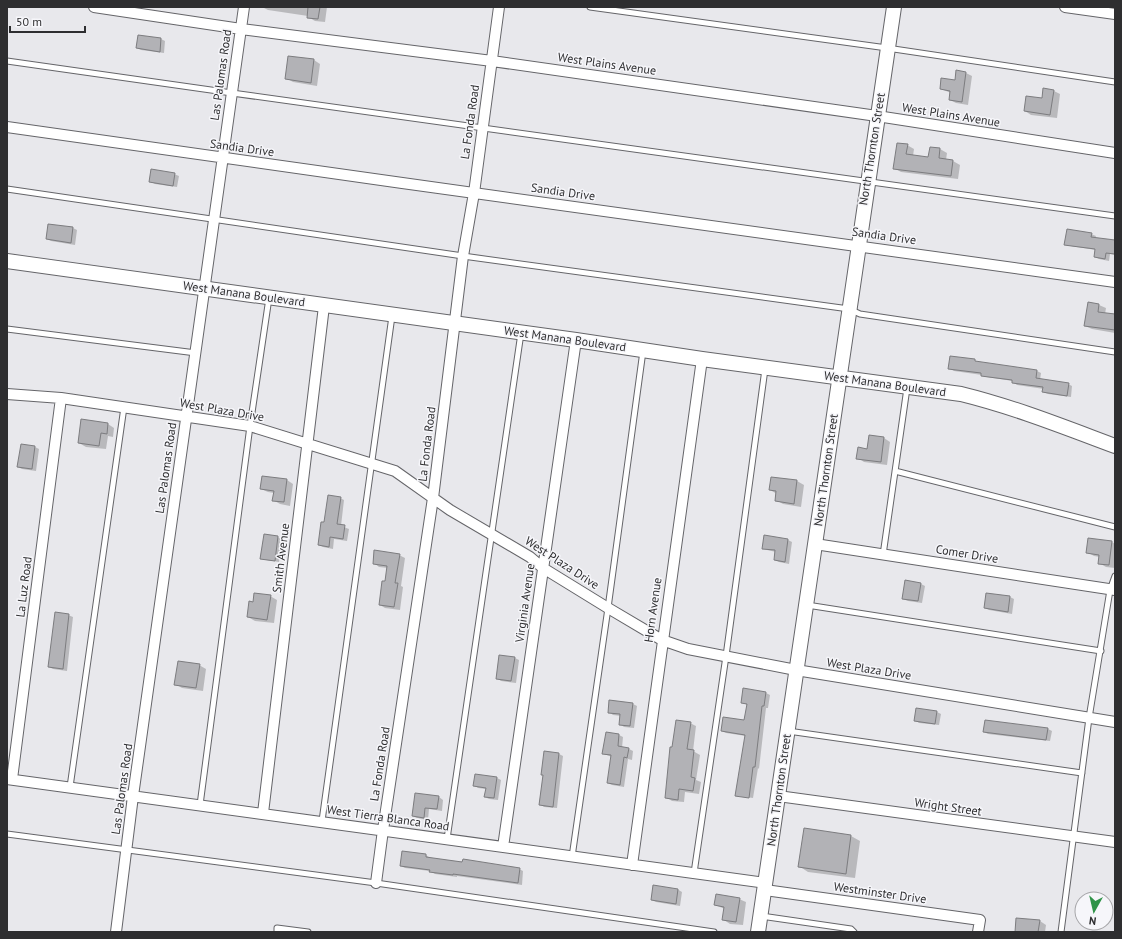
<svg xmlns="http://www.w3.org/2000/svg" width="1122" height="939" font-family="'PT Sans',sans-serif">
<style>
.shadow{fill:#0003}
.building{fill:#b2b2b6;stroke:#7c7c7f}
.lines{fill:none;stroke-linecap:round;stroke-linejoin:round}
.lane-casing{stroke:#656569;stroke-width:7}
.street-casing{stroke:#656569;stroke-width:12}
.secondary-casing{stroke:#656569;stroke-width:16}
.lane{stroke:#fff;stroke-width:5}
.street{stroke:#fff;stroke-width:10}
.secondary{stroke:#fff;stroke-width:14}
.labels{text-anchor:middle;stroke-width:3;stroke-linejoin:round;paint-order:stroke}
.street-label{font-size:12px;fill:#2e2e30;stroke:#f6f6fa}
</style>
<rect width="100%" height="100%" fill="#e8e8ec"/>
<!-- shadow -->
<path class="shadow" d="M262,7H327L325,22L315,21L308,17V16L268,10Z
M139,36L161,39L165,41L164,53L141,50L137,48Z
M314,60L320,64L317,86L293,82L286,78Z
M966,73L972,76L968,105L956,103L950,100L951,93L941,89L956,81Z
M1054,91L1060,94L1057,118L1031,115L1025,111Z
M907,145L914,149L913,156L929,159L930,148L940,149L947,153L946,160L953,161L960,165L958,179L901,172L894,168Z
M174,174L179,176L177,187L155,184L151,182Z
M49,225L73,228L77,230L75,245L51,241L47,239Z
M1091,234L1096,236L1095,239L1115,241V255L1110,254L1109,261L1099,259L1095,257L1096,250L1070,246L1066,244Z
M1088,303L1099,305L1106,308L1105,314L1115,315V333L1092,329L1085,326Z
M974,360L979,363L1037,371L1041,373L1040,380L1068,384L1072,386L1071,397L1048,394L1043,392L1044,389L1017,385L1013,382V381L986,377L982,375L954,371L949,368Z
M108,424L114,428L113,437L108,436L106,449L86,447L79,443Z
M870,436L884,438L890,442L887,465L864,462L858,458L868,450Z
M35,447L39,449L36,471L22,469L18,467Z
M772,478L797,481L804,485L801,507L783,504L776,500L777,494L770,490Z
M287,480L293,484L290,506L280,504L273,500L274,493L268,492L261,489Z
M340,498L344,500L341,526L349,529L347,541L334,539L333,549L323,547L319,545L325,523Z
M265,536L278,537L282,540L279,562L266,560L261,558Z
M788,540L792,542L789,564L779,562L775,560L776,552L767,550L763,548Z
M1112,542L1115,544V568L1106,567L1099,563L1100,557L1094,556L1087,552Z
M399,555L405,558L401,586L403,587L400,610L385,608L380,605L386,582L388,568L379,567L374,563Z
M921,584L925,586L922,603L908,601L903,599Z
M270,596L277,600L274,623L255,621L248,617L254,603Z
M1010,597L1014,599L1012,614L989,610L985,608Z
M68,615L73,617L67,671L53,669L49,667Z
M515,658L519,660L516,683L501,681L497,678Z
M199,665L206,669L203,691L182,688L175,684Z
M744,690L766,693L770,695L768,708H766L759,769L758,768L753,798L739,796V797L736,796L746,736L726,733L722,731L745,721L747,705L742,702Z
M610,701L633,704L637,706L634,728L624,727L620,724L621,716L613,715L609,712Z
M937,712L941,714L939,725L919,723L915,720Z
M690,723L696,726L693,751L700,755L696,780L701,782L699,794L685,792L684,802L672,801L666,797L673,748Z
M1048,729L1052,731L1050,741L988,734L984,732Z
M619,735L623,737L622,748L629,749L633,751L632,760L628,759L624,787L612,785L608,783L612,757L604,754Z
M559,754L563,756L557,808L544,807L540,804L544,776L542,775Z
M497,778L501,780L498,800L489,799L485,797L486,789L478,788L474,785Z
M416,794L439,797L443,800L442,811L429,809L428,820L417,818L413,816Z
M805,829L851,836L860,841L855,878L808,872L799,866Z
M426,855L430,858L519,869L523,871L522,885L457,876V877L435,874L430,871L405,868L401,866Z
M677,889L682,892L680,906L656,902L652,900Z
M739,899L746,902L743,925L730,924L724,920L725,909L715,905Z
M1040,921L1046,925L1045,932H1015Z"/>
<!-- building -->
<path class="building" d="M308,7H320L318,19L307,18Z
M138,35L161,38L160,52L136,48Z
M288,56L314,59L311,83L285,79Z
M956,70L966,72L962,102L949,100L950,91L940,89L941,78L955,80Z
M1043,88L1054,90L1050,115L1024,111L1026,96L1042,98Z
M897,143L908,144L906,154L928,157L930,147L940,148L939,158L953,160L951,176L893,169Z
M151,169L175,173L173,186L149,182Z
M48,224L73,227L71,243L46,239Z
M1067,229L1092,233L1091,237L1115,240V254L1106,253L1105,259L1094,257L1095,249L1064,245Z
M1088,302L1099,304L1098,312L1115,314V330L1084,326Z
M950,356L975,359V361L1037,370L1036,378L1069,383L1067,396L1042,392L1043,387L1012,383V380L981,376V373L948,369Z
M81,419L108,423L107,434L101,433L99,446L78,443Z
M869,435L884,437L881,462L856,459L858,447L867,449Z
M21,444L35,446L32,469L17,467Z
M262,476L287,479L284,502L272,501L274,491L260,489Z
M771,477L797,480L794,504L775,501L776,491L769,490Z
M328,495L341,497L337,524L345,525L343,539L330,537L329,547L318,545L321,522H324Z
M264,534L278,536L275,561L260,559Z
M764,535L788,539L785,562L774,560L775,550L762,549Z
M1088,538L1112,541L1109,565L1098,564L1099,555L1086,553Z
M374,550L400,554L395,583H398L394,607L379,605L382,581H385L387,566L373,564Z
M905,580L921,583L918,601L902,599Z
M254,593L271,595L267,620L247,617L249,601L253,602Z
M986,593L1010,596L1008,612L984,608Z
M55,612L69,614L63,669L48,667Z
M499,655L515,657L511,681L496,679Z
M178,661L200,664L196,688L174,685Z
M743,688L766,692L764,706H762L755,767H753L749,798L735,796L745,735L721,731L723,717L744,720L747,704L741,703Z
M609,700L633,703L630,726L619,725L620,714L608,713Z
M916,708L937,711L935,724L914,721Z
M676,720L691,722L687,749L694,750L691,777L695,778L693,791L679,789L678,800L665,798L670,747H672Z
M985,720L1048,728L1046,740L983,732Z
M606,732L619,734L618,746L629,748L627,758L624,757L620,785L607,783L611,755L602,754Z
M544,751L559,753L553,807L539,805L543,775H541Z
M475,774L497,777L494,798L484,797L486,788L473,786Z
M415,793L439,796L437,809L425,808L424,818L412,816Z
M804,828L851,835L846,874L798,867Z
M402,851L426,854V857L462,862L463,859L520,868L518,883L453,874V875L429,872L430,870L400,866Z
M653,885L678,889L676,904L651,900Z
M716,894L740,898L736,922L722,920L724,907L714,905Z
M1016,918L1040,920L1038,932H1015Z"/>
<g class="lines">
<!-- lane casing -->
<g class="lane-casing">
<path id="lane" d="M590,7L887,48L1115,82
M7,61L232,93L1115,216
M7,189L463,256L849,309L860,314L1115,352
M7,329L196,353
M895,471L1115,527
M883,555L907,388
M807,605L1101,651
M788,731L1082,773
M70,787L124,407
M200,805L250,426L269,298
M322,821L392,316
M7,834L376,883L714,932
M447,839L521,333
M572,857L608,608L643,351
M694,873L726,656L765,369
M761,916L851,929L854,932
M277,932V928L308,932
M1061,932L1089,718L1110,590L1115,576"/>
</g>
<!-- street casing -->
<g class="street-casing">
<path id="street" d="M94,7L241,29L492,61L877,116L1115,153
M1065,7L1115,14
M7,127C376,181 746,229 1115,282
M7,394L61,398L250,426L395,471L450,510L530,557L543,568L608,608L662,640L688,649L796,670L1115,722
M815,544L1115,590
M7,779L766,883
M12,779L61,398
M778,796L1115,842
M263,813L324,306
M503,847L576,340
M632,865L702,359
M376,883L383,830L433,498L463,256L474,193L499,7
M765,890L980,920L978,932
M116,932L133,796L244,7"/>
</g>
<!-- secondary casing -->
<g class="secondary-casing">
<path id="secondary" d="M7,261L576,340L702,359L961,394C1014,407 1064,427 1115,446
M758,932L894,7"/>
</g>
<!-- lane -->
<use href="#lane" class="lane"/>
<!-- street -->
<use href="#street" class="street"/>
<!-- secondary -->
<use href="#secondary" class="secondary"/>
</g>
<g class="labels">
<!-- street labels -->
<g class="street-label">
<text transform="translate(607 64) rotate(8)" y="4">West Plains Avenue</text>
<text transform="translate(221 75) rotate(-82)" y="4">Las Palomas Road</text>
<text transform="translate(951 115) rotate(9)" y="4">West Plains Avenue</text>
<text transform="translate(470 122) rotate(-82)" y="4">La Fonda Road</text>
<text transform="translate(242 148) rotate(8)" y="4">Sandia Drive</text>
<text transform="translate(872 149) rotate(-81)" y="4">North Thornton Street</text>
<text transform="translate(563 192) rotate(8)" y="4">Sandia Drive</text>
<text transform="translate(884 236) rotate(8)" y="4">Sandia Drive</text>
<text transform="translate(244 294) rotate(8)" y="4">West Manana Boulevard</text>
<text transform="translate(565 339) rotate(8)" y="4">West Manana Boulevard</text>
<text transform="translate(885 384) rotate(8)" y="4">West Manana Boulevard</text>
<text transform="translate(222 410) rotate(10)" y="4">West Plaza Drive</text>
<text transform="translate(427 444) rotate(-83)" y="4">La Fonda Road</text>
<text transform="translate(166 468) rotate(-82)" y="4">Las Palomas Road</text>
<text transform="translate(826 470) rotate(-82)" y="4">North Thornton Street</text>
<text transform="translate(967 554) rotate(9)" y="4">Comer Drive</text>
<text transform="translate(281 558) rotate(-83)" y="4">Smith Avenue</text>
<text transform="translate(562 563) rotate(33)" y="4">West Plaza Drive</text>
<text transform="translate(24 587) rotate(-83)" y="4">La Luz Road</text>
<text transform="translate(525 603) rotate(-82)" y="4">Virginia Avenue</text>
<text transform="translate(653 610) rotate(-82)" y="4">Horn Avenue</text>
<text transform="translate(869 669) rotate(9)" y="4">West Plaza Drive</text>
<text transform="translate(380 764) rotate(-81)" y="4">La Fonda Road</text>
<text transform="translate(122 789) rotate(-82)" y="4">Las Palomas Road</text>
<text transform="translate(779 790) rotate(-82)" y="4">North Thornton Street</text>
<text transform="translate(948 807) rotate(8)" y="4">Wright Street</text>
<text transform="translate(388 818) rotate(8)" y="4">West Tierra Blanca Road</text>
<text transform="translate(880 893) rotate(8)" y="4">Westminster Drive</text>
</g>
</g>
<!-- border -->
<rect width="1122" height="939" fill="none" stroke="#2e2e30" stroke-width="16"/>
<!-- north arrow -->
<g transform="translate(1094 911) rotate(188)"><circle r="19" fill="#f6f6fa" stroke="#a6a6a9"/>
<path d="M0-3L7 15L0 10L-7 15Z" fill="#2f9348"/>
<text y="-6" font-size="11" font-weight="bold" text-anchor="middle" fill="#2e2e30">N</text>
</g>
<!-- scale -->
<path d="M10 26v6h75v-6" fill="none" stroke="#2e2e30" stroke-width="2"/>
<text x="16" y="26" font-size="12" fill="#2e2e30" stroke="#f6f6fa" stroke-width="3" paint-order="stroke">50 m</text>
</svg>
